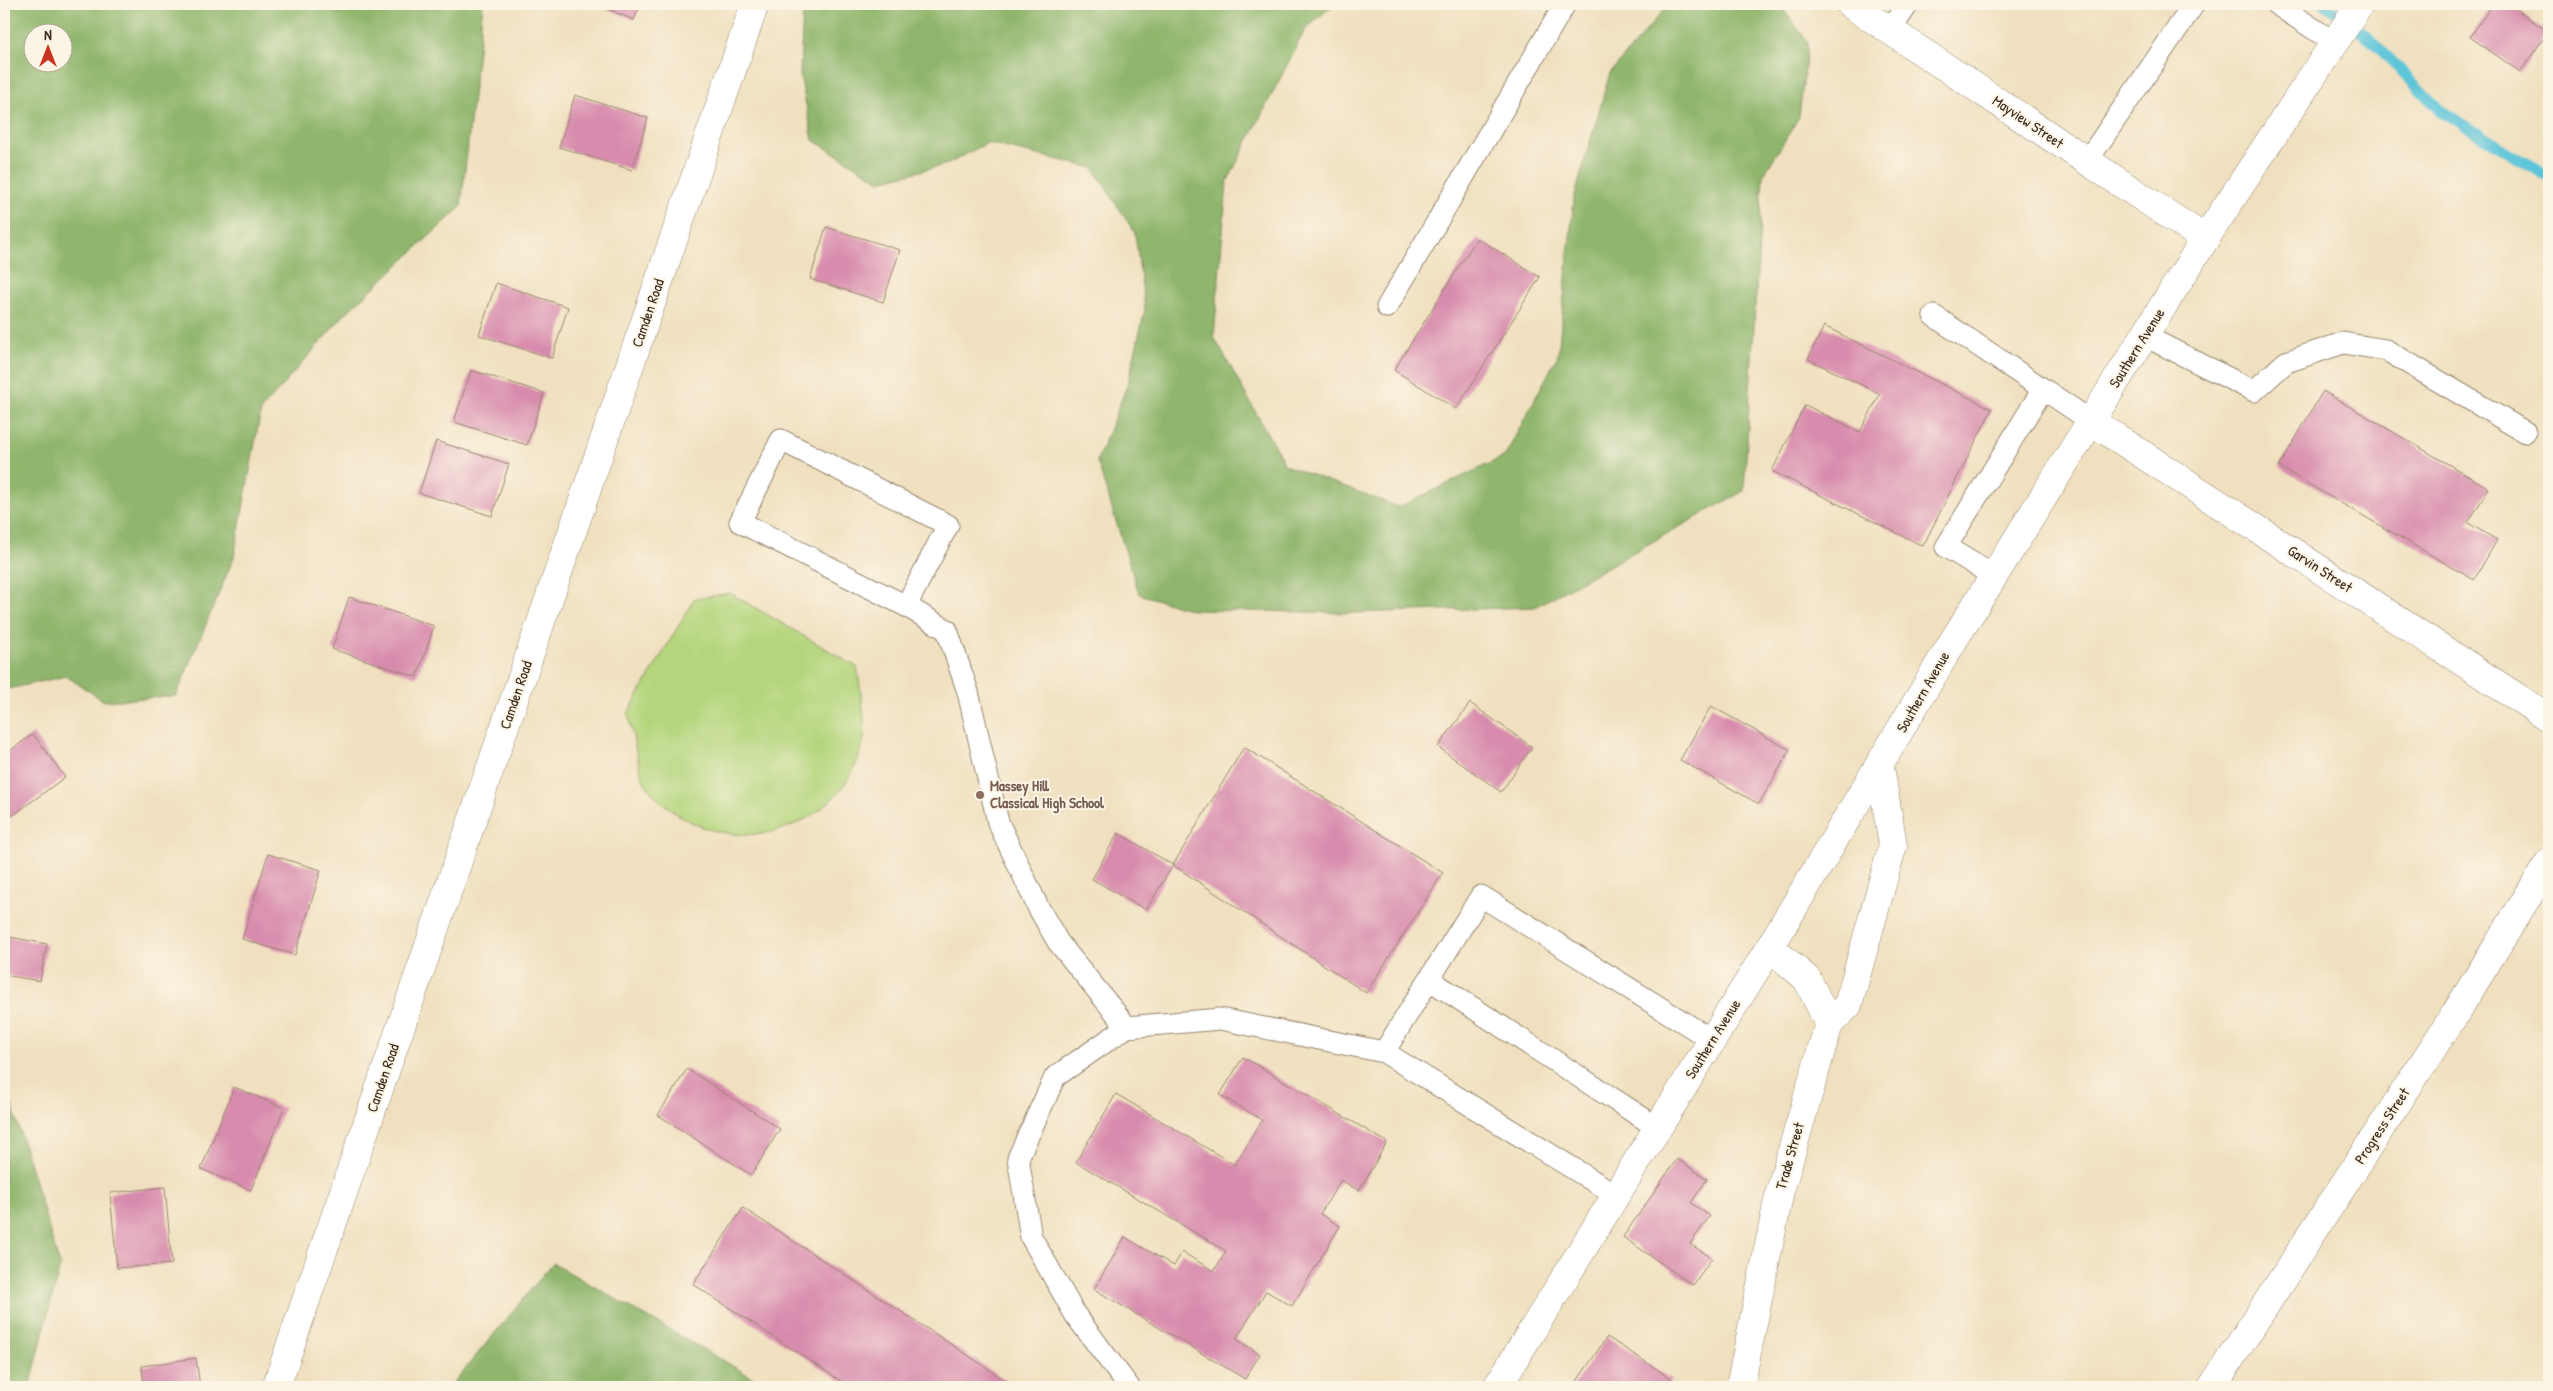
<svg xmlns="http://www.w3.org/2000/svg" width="2553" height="1391" font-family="'Patrick Hand',sans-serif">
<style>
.green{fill:#b4d57c;stroke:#78804d}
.forest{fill:#8fb66c;stroke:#657045;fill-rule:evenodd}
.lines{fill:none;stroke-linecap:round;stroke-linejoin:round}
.stream{stroke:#5dc5d9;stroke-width:11}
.building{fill:#d88cad}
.lane-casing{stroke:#96856e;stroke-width:23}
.street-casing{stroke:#96856e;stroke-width:29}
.secondary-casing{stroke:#96856e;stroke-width:29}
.lane{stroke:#fff;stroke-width:21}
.street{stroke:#fff;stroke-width:28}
.secondary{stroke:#fff;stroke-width:28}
.education-dot{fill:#8d6e63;stroke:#fcf5e5;stroke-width:2}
.labels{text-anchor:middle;stroke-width:4;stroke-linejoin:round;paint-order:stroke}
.street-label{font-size:15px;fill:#3b2a1e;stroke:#fcf5e5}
.education-label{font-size:15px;font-weight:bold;fill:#785e54;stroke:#fcf5e5;text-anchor:start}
</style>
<rect width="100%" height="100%" fill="#fcf5e5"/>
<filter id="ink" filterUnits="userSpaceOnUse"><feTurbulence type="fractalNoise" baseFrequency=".02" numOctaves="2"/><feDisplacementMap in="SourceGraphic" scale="10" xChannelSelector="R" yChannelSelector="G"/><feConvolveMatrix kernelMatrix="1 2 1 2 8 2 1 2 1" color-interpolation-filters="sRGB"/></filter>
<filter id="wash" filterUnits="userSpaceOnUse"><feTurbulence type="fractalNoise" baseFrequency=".0096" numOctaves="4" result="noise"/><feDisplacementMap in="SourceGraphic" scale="20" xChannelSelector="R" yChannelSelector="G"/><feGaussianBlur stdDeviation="1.12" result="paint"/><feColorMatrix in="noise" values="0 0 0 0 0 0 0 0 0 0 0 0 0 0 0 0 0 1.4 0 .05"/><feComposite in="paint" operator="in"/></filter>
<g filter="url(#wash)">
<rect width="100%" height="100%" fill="#f0e0bf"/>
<!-- green -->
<path class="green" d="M730,593L857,667C859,682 867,725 864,738C849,819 758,858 687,820C672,811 654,798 645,783C639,772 632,728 628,713L694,599Z"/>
<!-- forest -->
<path class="forest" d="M4,4H483L461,207L345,314L261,410L234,557L176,696L104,701L66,676L4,690ZM32,32H62V62H32Z
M803,4H1334L1305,30L1227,182L1214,337L1285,465L1399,507L1505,456L1558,355L1574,198L1610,73L1669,4H1779L1808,42L1799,117L1763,176L1744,491L1535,607L1353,613L1192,610L1139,594L1097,461L1128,383L1145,310L1135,233L1093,168L987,143L948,164L880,181L813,140L800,75Z
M4,1078L60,1266L30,1387H4Z
M553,1263L769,1387H450Z"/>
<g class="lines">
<!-- stream -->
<path class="stream" d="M2325,4L2368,37L2440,110L2549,177"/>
</g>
<g id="blocks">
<!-- building -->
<path class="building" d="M595,4H641L634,20Z
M2493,4H2509L2548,32L2520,72L2470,37Z
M575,95L648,118L632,170L559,147Z
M826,227L900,250L883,302L810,279Z
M1477,238L1540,277L1456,409L1394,370Z
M496,283L568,307L552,358L479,335Z
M1824,326L1992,409L1923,546L1772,471L1805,405L1860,432L1880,394L1808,359Z
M471,370L544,393L527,445L454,422Z
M2323,391L2489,488L2468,523L2497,540L2474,580L2279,467Z
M436,441L509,464L492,516L419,493Z
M349,597L434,626L417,677L332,649Z
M1470,703L1532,747L1501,792L1438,747Z
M1711,706L1790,750L1759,804L1680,760Z
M33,734L65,777L4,822V755Z
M1244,747L1443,873L1366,993L1173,865Z
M1118,833L1173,865L1146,910L1092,879Z
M268,854L321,870L295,955L242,939Z
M4,936L47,944L40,981L4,975Z
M1243,1057L1387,1142L1359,1191L1341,1180L1320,1214L1340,1226L1292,1306L1266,1291L1236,1339L1260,1354L1245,1379L1094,1289L1125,1237L1174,1266L1182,1252L1214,1271L1226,1251L1076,1162L1116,1094L1235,1165L1262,1120L1220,1095Z
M687,1069L780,1129L751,1175L658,1115Z
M234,1087L284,1108L251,1190L201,1169Z
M1677,1159L1707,1179L1691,1203L1710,1216L1690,1244L1712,1258L1693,1285L1623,1237Z
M165,1187L172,1264L117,1268L110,1193Z
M743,1208L1016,1387H850L693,1284Z
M1607,1337L1672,1379L1667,1387H1573Z
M196,1358L200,1387H144L142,1366Z"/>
</g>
</g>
<g filter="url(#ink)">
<use href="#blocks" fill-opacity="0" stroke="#96856e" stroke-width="1"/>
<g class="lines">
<!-- lane casing -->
<g class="lane-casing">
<path id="lane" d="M2276,4L2335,43
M1890,31L1908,4
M2087,161L2194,4
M1387,307L1565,4
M1934,316L2091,421
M2145,336L2254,391L2286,362L2343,343L2386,350L2525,432
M781,440L948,525L906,606L740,522Z
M1994,576L1946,547L2043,389
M906,606L947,630L968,692L998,822L1038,907L1058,942L1127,1027
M1430,980L1658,1128
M1384,1052L1481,896L1712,1040
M1129,1387L1076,1316L1031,1237L1018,1158L1055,1077L1127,1027L1220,1019L1384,1052L1616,1195"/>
</g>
<!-- street casing -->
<g class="street-casing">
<path id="street" d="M1850,4L2205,239
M2091,421L2549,718
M2212,1387L2455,1014L2549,862"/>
</g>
<!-- secondary casing -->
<g class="secondary-casing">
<path id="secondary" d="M1829,1024L1848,1005L1893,845L1880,767
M276,1387L755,4
M1497,1387L1770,947L1955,638L2205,239L2360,4
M1740,1387L1780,1191L1829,1024L1807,979L1770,947"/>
</g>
<!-- lane -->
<use href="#lane" class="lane"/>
<!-- street -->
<use href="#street" class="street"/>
<!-- secondary -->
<use href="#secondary" class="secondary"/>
</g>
</g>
<!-- markers -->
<circle class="education-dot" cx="980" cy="795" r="5"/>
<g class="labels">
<!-- street labels -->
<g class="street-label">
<text transform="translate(2028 122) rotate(34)" y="5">Mayview Street</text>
<text transform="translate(648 313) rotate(-71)" y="5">Camden Road</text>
<text transform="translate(2137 348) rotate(-58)" y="5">Southern Avenue</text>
<text transform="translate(2320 569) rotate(33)" y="5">Garvin Street</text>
<text transform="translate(1923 692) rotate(-60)" y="5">Southern Avenue</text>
<text transform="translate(516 695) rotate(-71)" y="5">Camden Road</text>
<text transform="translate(1713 1039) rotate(-58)" y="5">Southern Avenue</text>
<text transform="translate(383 1078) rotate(-71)" y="5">Camden Road</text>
<text transform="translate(2382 1126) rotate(-57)" y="5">Progress Street</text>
<text transform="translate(1790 1156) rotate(-74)" y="5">Trade Street</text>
</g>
<!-- education labels -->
<g class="education-label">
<text x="990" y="791">Massey Hill<tspan x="990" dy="17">Classical High School</tspan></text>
</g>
</g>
<!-- margin -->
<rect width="2553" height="1391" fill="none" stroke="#fcf5e5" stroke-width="20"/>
<!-- north arrow -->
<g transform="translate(48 48)"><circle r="24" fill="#fcf5e5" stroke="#afa495"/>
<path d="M0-4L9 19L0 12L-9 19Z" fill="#c8321e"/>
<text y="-8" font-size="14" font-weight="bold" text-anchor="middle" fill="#3b2a1e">N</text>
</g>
</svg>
